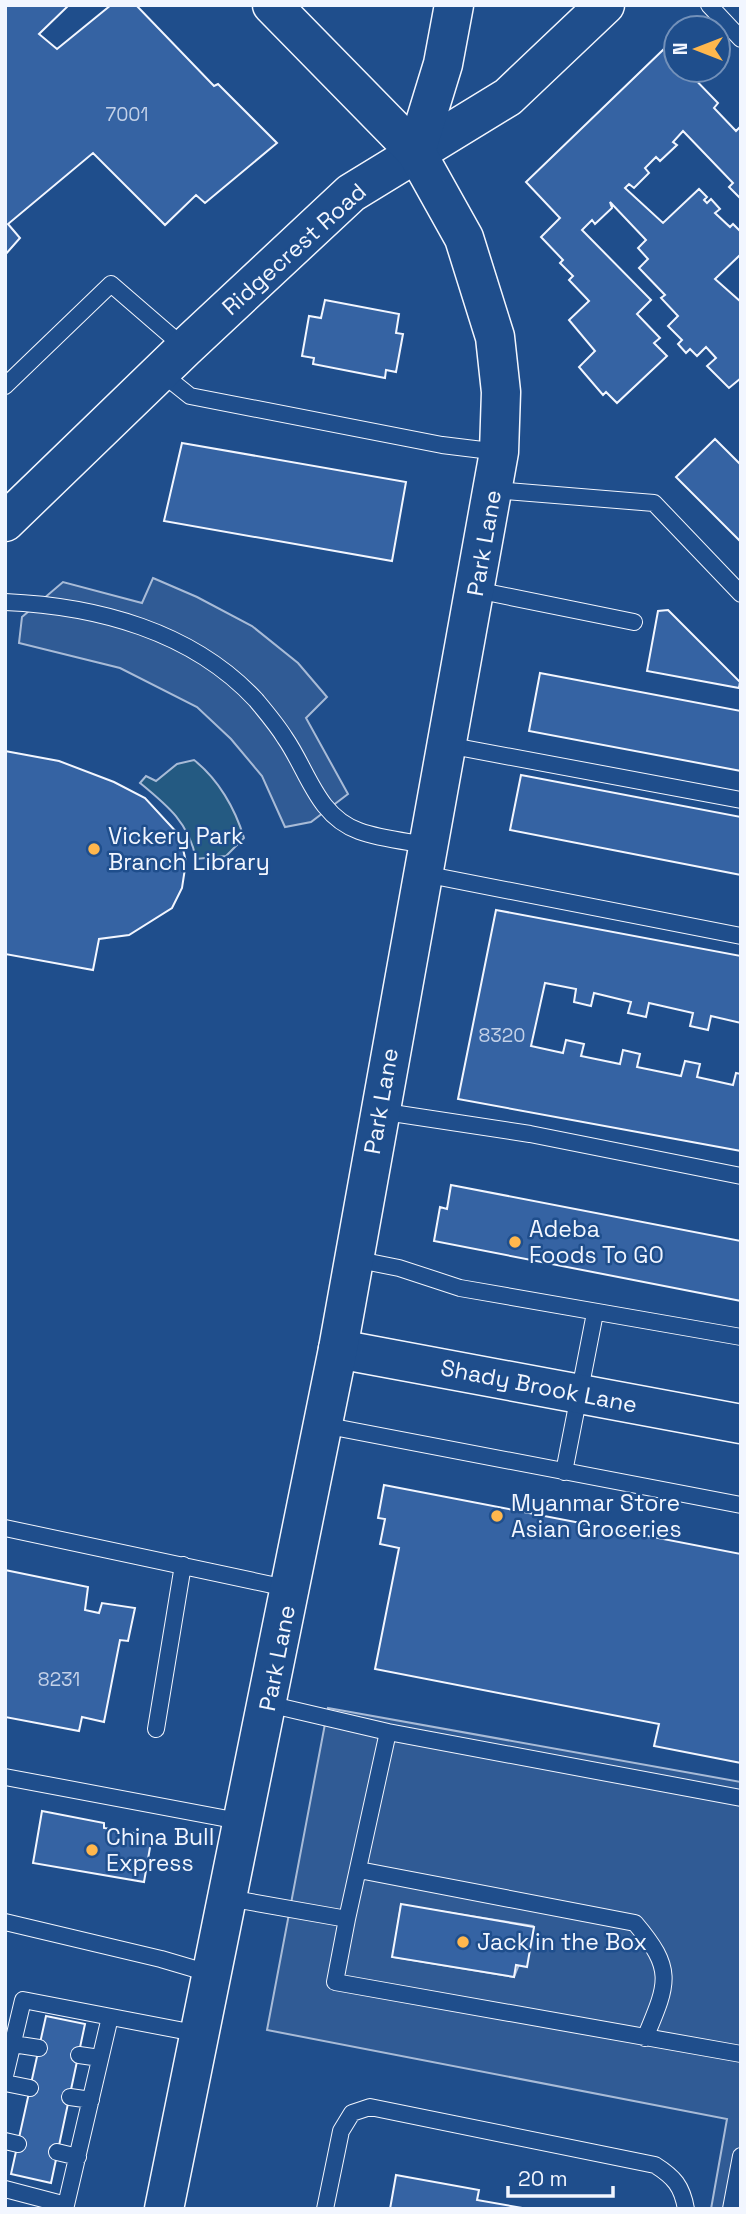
<svg xmlns="http://www.w3.org/2000/svg" width="746" height="2214" font-family="'Space Grotesk',sans-serif">
<style>
.green{fill:#245a82;stroke:#a8bbd7;stroke-width:2}
.parking{fill:#305b95;stroke:#a8bbd7;stroke-width:2;fill-rule:evenodd}
.building{fill:#3563a3;stroke:#f2f6ff;stroke-width:2}
.lines{fill:none;stroke-linecap:round;stroke-linejoin:round}
.service-casing{stroke:#f2f6ff;stroke-width:18}
.tertiary-casing{stroke:#f2f6ff;stroke-width:41}
.secondary-casing{stroke:#f2f6ff;stroke-width:41}
.service{stroke:#1f4e8c;stroke-width:16}
.tertiary{stroke:#1f4e8c;stroke-width:38}
.secondary{stroke:#1f4e8c;stroke-width:38}
.poi-dot{fill:#ffb74d;stroke:#1f4e8c;stroke-width:2.5}
.labels{text-anchor:middle;stroke-width:5;stroke-linejoin:round;paint-order:stroke}
.number-label{font-size:19px;fill:#c3d1e8}
.street-label{font-size:23px;fill:#f2f6ff;stroke:#1f4e8c}
.poi-label{font-size:23px;fill:#f2f6ff;stroke:#1f4e8c;text-anchor:start}
</style>
<rect width="100%" height="100%" fill="#1f4e8c"/>
<!-- green -->
<path class="green" d="M194,760C218,779 235,808 244,838L226,856L196,859C189,823 168,806 140,783L146,776L156,781L177,764Z"/>
<!-- parking -->
<path class="parking" d="M153,578L197,597L252,626L298,663L327,697L306,718L348,794L311,822L285,827L262,776L231,739L197,707L120,668L19,643L22,617L63,582L142,603Z
M328,1708L741,1782V2209H711L727,2119L267,2030ZM401,1905L533,1926L534,1927L514,1977L393,1957Z"/>
<!-- building -->
<path class="building" d="M5,5H69L39,34L57,49L111,5H136L214,86L218,84L277,143L205,203L196,195L165,225L93,153L8,224L20,238L5,255Z
M665,48L676,60V70H686L718,103L714,108L736,131L741,126V199L729,187L733,183L683,131L673,142L677,145L660,161L656,157L645,168L649,173L634,188L629,184L625,188L663,223L699,189L707,197L704,200L707,203L711,199L720,209L715,213L730,227L733,224L741,232V254L715,279L741,302V378L729,388L707,366L716,358L706,347L697,356L690,349L686,353L678,344L682,340L668,326L678,316L661,298L665,295L639,268L648,259L638,248L646,240L610,202L612,208L595,224L592,220L582,230L651,300L637,314L660,338L654,343L667,356L617,403L606,392L603,395L579,367L595,351L569,320L589,301L569,280L573,276L560,263L563,260L541,237L560,218L526,182Z
M325,300L399,314L396,333L403,334L396,372L386,370L385,378L313,364L314,358L302,356L309,316L321,318Z
M715,439L741,465V542L676,477Z
M182,443L406,482L392,561L164,521Z
M668,610L740,682L739,688L647,671L658,611Z
M540,673L741,711V771L529,731Z
M5,751L59,761L114,782L145,798L180,836L186,862L182,888L172,908L129,935L99,939L93,970L5,954Z
M521,775L741,817V875L510,830Z
M496,910L741,956V1023L711,1016L708,1030L690,1026L693,1013L649,1003L646,1017L628,1013L631,1002L594,993L591,1006L574,1002L576,989L545,983L531,1046L563,1053L566,1040L584,1044L581,1056L620,1064L623,1050L640,1054L637,1067L681,1076L685,1061L700,1064L697,1077L733,1085L736,1073L741,1074V1151L458,1099Z
M451,1185L741,1241V1301L434,1241L440,1207L447,1209Z
M384,1485L741,1554V1763L654,1746L659,1724L375,1669L399,1548L380,1544L385,1519L378,1518Z
M5,1570L88,1587L85,1610L99,1613L102,1603L135,1608L128,1641L120,1640L104,1722L82,1717L79,1731L5,1717Z
M42,1811L104,1823V1828L152,1836L144,1882L33,1863Z
M401,1904L534,1927L527,1967L516,1965L514,1977L392,1957Z
M46,2016L85,2024L51,2183L11,2174Z
M396,2175L479,2190L477,2200L528,2209H390Z"/>
<g class="lines">
<!-- service casing -->
<g class="service-casing">
<path id="service" d="M709,5L741,39
M160,372L190,396L442,445L499,452
M5,386L111,284L185,348
M494,490L654,503L741,594
M476,590L634,622
M5,602C97,606 192,631 256,700C266,712 277,725 285,738C308,771 317,816 359,831C381,839 405,841 427,845
M447,745L741,800
M424,874L741,936
M379,1111L530,1134L741,1176
M354,1259L399,1268L460,1288L741,1337
M323,1425L741,1505
M564,1472L595,1313
M5,1528L291,1589
M156,1729L183,1565
M388,1732L741,1798
M5,1777L244,1822
M359,1870L635,1923C675,1970 668,1983 645,2038
M228,1898L347,1919L388,1732L268,1704
M347,1919L335,1982L741,2054
M5,1922L161,1959L212,1974
M13,2044L39,2048
M79,2055L100,2058
M5,2076L23,2000L200,2034
M5,2083L30,2088
M70,2097L91,2100
M5,2141L18,2144
M57,2152L78,2157
M5,2189L66,2205L110,2017
M325,2209L341,2131L352,2113L370,2107L655,2165C674,2177 682,2186 686,2209
M731,2209L741,2156"/>
</g>
<!-- tertiary casing -->
<g class="tertiary-casing">
<path id="tertiary" d="M5,522L185,348L351,193L508,97L605,5
M338,1349L741,1424"/>
</g>
<!-- secondary casing -->
<g class="secondary-casing">
<path id="secondary" d="M416,152L443,64L454,5
M164,2209L338,1349L499,452L501,392L495,337L464,238L416,152L272,5"/>
</g>
<!-- service -->
<use href="#service" class="service"/>
<!-- tertiary -->
<use href="#tertiary" class="tertiary"/>
<!-- secondary -->
<use href="#secondary" class="secondary"/>
</g>
<!-- markers -->
<g class="poi-dot">
<circle cx="94" cy="849" r="7"/>
<circle cx="515" cy="1242" r="7"/>
<circle cx="497" cy="1516" r="7"/>
<circle cx="92" cy="1850" r="7"/>
<circle cx="463" cy="1942" r="7"/>
</g>
<g class="labels">
<!-- number labels -->
<g class="number-label">
<text x="127" y="121">7001</text>
<text x="502" y="1042">8320</text>
<text x="59" y="1686">8231</text>
</g>
<!-- street labels -->
<g class="street-label">
<text transform="translate(294 249) rotate(-42)" y="8">Ridgecrest Road</text>
<text transform="translate(484 543) rotate(-80)" y="8">Park Lane</text>
<text transform="translate(381 1101) rotate(-80)" y="8">Park Lane</text>
<text transform="translate(539 1386) rotate(11)" y="8">Shady Brook Lane</text>
<text transform="translate(277 1658) rotate(-79)" y="8">Park Lane</text>
</g>
<!-- poi labels -->
<g class="poi-label">
<text x="108" y="844">Vickery Park<tspan x="108" dy="26">Branch Library</tspan></text>
<text x="529" y="1237">Adeba<tspan x="529" dy="26">Foods To GO</tspan></text>
<text x="511" y="1511">Myanmar Store<tspan x="511" dy="26">Asian Groceries</tspan></text>
<text x="106" y="1845">China Bull<tspan x="106" dy="26">Express</tspan></text>
<text x="477" y="1950">Jack in the Box</text>
</g>
</g>
<!-- border -->
<rect width="746" height="2214" fill="none" stroke="#f2f6ff" stroke-width="14"/>
<!-- north arrow -->
<g transform="translate(697 49) rotate(270)"><circle r="33" fill="#1f4e8c" stroke="#7391ba" stroke-width="2"/>
<path d="M0-5L12 26L0 18L-12 26Z" fill="#ffb74d"/>
<text y="-10" font-size="19" font-weight="bold" text-anchor="middle" fill="#f2f6ff">N</text>
</g>
<!-- scale -->
<path d="M508 2186v10h105v-10" fill="none" stroke="#f2f6ff" stroke-width="3.5"/>
<text x="518" y="2186" font-size="21" fill="#f2f6ff" stroke="#1f4e8c" stroke-width="5" paint-order="stroke">20 m</text>
</svg>
